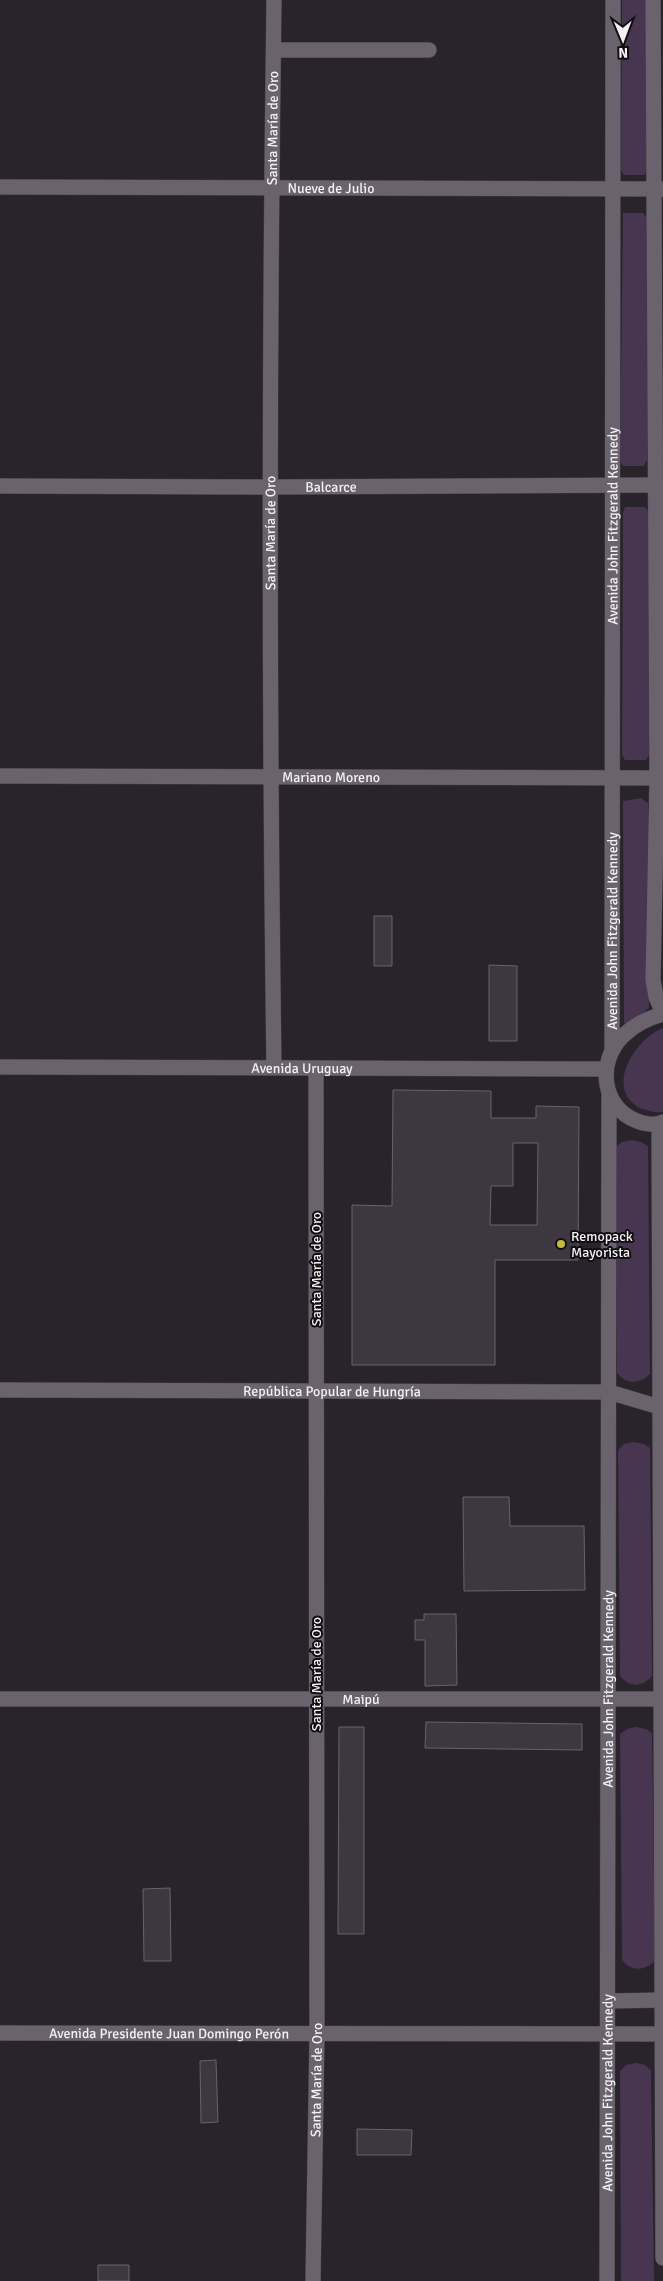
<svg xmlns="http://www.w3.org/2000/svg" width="663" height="2281" font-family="Signika,sans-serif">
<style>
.green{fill:#483650}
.building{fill:#3d3840;stroke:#69626c;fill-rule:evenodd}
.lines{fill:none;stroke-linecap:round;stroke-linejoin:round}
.minor-casing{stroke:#433e45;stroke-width:16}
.minor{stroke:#6a636d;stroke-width:15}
.poi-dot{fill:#c5bc3d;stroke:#100e11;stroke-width:2}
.labels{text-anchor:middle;stroke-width:4;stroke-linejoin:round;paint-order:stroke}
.street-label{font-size:14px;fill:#f3f0f5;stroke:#100e11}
.poi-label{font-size:14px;fill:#f3f0f5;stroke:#100e11;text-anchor:start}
</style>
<rect width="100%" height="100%" fill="#29232b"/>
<!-- green -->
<path class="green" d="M622,0H648V169L644,175H624L621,170Z
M623,213H643L647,218V460L644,466H623L620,461Z
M625,507H645L649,513L650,754L646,760H625L622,755L623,513Z
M641,798L648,803L649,1008L628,1024L624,1023L623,801Z
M663,1028V1112C655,1113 648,1111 640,1108C603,1089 636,1038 663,1028Z
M632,1140L641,1142L648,1146L650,1374C639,1384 627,1385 617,1373L616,1147L622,1142Z
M634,1442L644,1444L650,1448L652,1676C642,1687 630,1688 620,1676L618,1450L624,1444Z
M636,1727L646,1729L652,1733L655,1961C644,1971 632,1972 622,1960L620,1734L627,1729Z
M636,2063L645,2065L651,2070L654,2281H621L620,2071L626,2065Z"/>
<!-- building -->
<path class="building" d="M374,916H392V966H374Z
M489,965L517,966V1041H489Z
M393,1090L491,1091V1118H536V1106L579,1107L578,1260H495V1365H352V1205L392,1206ZM513,1143H538L537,1225H490L491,1186H513Z
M463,1497H509L510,1526H584L585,1590L464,1591Z
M424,1614H456L457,1685L425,1686V1640H415V1620H424Z
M426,1722L582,1724V1750L425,1748Z
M339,1727H364V1934H338Z
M170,1888L171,1961H144L143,1889Z
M216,2060L218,2122L201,2123L200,2061Z
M357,2129L412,2130L411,2155H357Z
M98,2265H129V2281H98Z"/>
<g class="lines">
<!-- minor casing -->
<g class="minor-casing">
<g id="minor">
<path d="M653,0L657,778L653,980L656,997L663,1013"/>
<path d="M274,50H429"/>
<path id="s1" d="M0,187L663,189"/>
<path id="s2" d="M0,486L270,487L663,485"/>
<path id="s3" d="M0,776L663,778"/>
<path d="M663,1014C647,1019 635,1024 623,1036C596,1062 602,1108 637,1121C645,1124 655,1126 663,1122"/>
<path id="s4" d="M612,1051L613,0"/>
<path id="s5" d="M0,1067L606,1069"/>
<path id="s6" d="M274,1067C269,711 269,356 274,0"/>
<path d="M659,1124L663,2258"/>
<path id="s7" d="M0,1390L609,1392L663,1408"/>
<path id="s8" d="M0,1699H663"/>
<path d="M608,2001L663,2000"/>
<path id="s9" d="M0,2033L663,2034"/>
<path id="s10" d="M313,2281L317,2033L316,1068"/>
<path id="s11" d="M607,2281L609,1096"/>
</g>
</g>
<!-- minor -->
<use href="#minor" class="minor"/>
</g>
<!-- markers -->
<circle class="poi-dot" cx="561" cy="1244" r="5"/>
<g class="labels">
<!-- street labels -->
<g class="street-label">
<text dy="5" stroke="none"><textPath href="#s6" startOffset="939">Santa María de Oro</textPath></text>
<text dy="5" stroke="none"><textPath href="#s1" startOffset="331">Nueve de Julio</textPath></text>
<text dy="5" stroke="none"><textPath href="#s2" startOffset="331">Balcarce</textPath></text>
<text dy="5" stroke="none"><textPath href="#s4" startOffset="525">Avenida John Fitzgerald Kennedy</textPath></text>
<text dy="5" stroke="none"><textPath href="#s6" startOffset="534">Santa María de Oro</textPath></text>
<text dy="5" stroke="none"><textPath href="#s3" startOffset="331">Mariano Moreno</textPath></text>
<text dy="5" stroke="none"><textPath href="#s4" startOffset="120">Avenida John Fitzgerald Kennedy</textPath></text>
<text dy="5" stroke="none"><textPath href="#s5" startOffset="302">Avenida Uruguay</textPath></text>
<text transform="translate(316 1269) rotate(-90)" y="5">Santa María de Oro</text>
<text dy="5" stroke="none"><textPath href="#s7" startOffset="332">República Popular de Hungría</textPath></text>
<text transform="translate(316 1674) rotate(-90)" y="5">Santa María de Oro</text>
<text dy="5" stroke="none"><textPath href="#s11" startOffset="592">Avenida John Fitzgerald Kennedy</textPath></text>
<text dy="5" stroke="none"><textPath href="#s8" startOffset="361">Maipú</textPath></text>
<text dy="5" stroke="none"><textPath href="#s9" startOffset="169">Avenida Presidente Juan Domingo Perón</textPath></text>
<text dy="5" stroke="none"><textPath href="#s10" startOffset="201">Santa María de Oro</textPath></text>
<text dy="5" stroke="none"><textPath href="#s11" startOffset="188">Avenida John Fitzgerald Kennedy</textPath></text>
</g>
<!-- poi labels -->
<g class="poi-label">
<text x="571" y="1241">Remopack<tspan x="571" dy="16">Mayorista</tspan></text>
</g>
</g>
<!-- north arrow -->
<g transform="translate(623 40) rotate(179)" stroke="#100e11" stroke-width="4" paint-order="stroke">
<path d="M0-4L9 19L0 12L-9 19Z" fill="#f3f0f5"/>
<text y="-8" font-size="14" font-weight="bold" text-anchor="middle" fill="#f3f0f5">N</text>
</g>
</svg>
